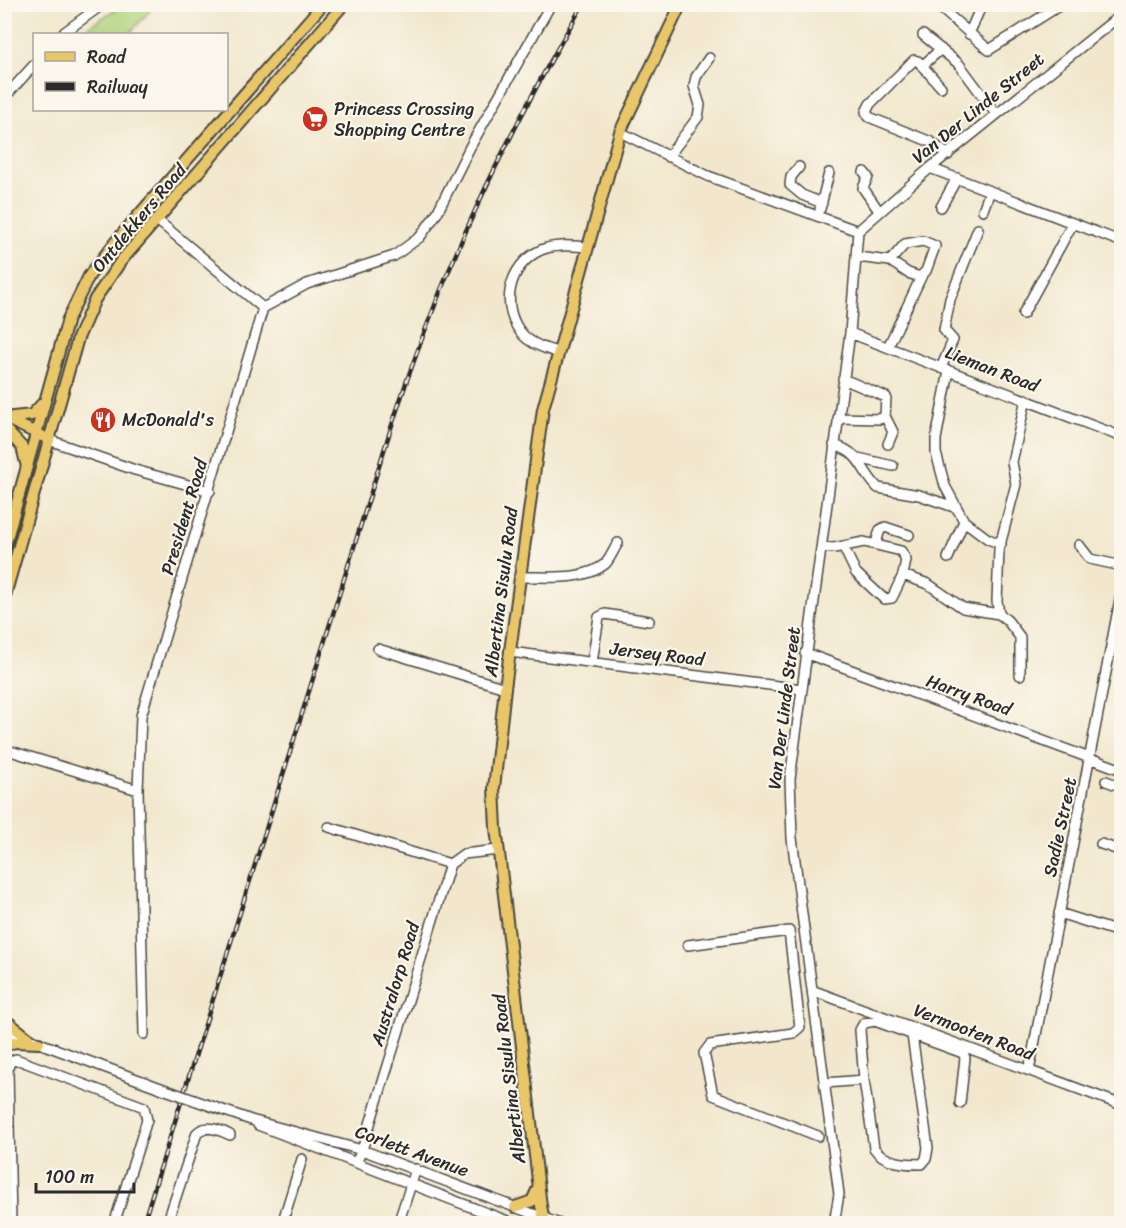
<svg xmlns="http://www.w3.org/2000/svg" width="1126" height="1228" font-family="Sriracha,sans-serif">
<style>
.grass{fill:#aed27a;stroke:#6c7e52;stroke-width:1.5}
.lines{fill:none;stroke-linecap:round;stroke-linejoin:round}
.minor-casing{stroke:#494743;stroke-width:12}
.major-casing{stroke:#494743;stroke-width:14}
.minor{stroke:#fff;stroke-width:9}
.major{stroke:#e9c769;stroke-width:10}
.rail-casing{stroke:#2b2b2b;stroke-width:4.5}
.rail{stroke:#fbf7ec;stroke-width:2;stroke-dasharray:7;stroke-linecap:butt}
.minor-bridge-casing{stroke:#494743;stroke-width:12;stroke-linecap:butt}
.minor-bridge{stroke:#fff;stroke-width:9}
.labels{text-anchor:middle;stroke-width:4.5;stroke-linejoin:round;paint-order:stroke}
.street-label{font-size:18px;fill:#2b2b2b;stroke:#fbf7ec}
.poi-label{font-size:18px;fill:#2b2b2b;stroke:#fbf7ec;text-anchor:start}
</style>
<rect width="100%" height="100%" fill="#fbf7ec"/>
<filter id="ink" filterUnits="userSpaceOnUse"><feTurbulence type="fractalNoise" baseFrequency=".0167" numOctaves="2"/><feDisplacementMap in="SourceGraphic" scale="12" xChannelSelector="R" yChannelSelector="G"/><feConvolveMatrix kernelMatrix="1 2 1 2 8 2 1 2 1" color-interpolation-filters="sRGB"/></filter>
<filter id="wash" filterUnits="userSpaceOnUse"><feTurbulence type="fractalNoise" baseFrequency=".008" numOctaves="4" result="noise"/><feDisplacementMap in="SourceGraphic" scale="24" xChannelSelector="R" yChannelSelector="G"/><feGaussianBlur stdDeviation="1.35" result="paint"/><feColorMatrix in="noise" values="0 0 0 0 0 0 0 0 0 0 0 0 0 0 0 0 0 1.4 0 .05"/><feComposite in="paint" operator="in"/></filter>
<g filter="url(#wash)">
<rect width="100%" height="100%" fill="#f2e7cd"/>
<!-- grass -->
<path class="grass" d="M124,4L155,5L129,34H77Z"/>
</g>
<g filter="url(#ink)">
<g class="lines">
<!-- minor casing -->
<g class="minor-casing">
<path id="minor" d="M944,11L989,50L1062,4
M62,34L103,4
M969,34L982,4
M923,35L959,64L996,114
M922,66L941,49
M941,87L918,61L914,60L870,104L866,112L869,117L931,142L948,155
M4,98L34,65
M620,132L708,176L858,231L930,168L1122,14
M668,157L698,117L700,105L694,86L696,77L709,58
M799,167L791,177L790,185L802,195L822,203
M930,168L1122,242
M864,172L868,177L863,188L879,211
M941,207L957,178
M820,209L829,173
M983,210L990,191
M157,220L263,308
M857,257L890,261L908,273L920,277L926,271L935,246L923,241L905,244L890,261
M1023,314L1073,223
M850,333L1122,437
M888,347L922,275
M557,352C546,349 533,345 524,336C499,310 507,265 541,250C554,244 573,246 587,247
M941,368L953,340L944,330L950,299L978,229
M949,371L936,439V453L945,486L964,521L988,539L1001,544
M885,416L893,432L888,444
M838,418L880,419L885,416L886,397L843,379
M49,440L135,470L210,491
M834,445C862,453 860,470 878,488L919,495L954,507
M858,458L893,466
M876,543L880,530L885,527L909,535
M1079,545L1090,559L1122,566
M821,547L834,548L864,542L901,551L906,560L903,575L892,598L884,599L856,573L843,546
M948,558L964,521
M903,575L928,584L963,608L999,614L1007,620L1020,637V675
M519,577C545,576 583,582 605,564C610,559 614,549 618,543
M999,614L997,601L999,549L1016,484L1012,462L1026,399
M378,649L505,688
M510,652L801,689
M805,653L1122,770
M592,662L599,617L605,614L649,621
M4,749L138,790
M1106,781L1122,787
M329,827L450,864
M1101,844L1122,851
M1059,913L1122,933
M1116,931L1122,902
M688,945L789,931L800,1027L793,1033L710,1045L704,1053L713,1095L818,1136
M814,991L1122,1105
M4,1030L166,1090
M144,1034L138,790L141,716L263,308L307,284L394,256L420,237L437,213L470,147L551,4
M1029,1071L1122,589
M864,1080L874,1148C884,1163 905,1164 922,1164L926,1159L928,1148L912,1035
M825,1083L864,1080L860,1030L864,1023L875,1021L963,1053L965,1058L960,1103
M194,1100L251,1120L362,1150L560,1224
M258,1125L515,1224
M356,1163L362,1150L450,864L464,854L498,850
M11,1224L8,1070L9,1063L16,1059L144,1107L147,1120L114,1224
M167,1224L197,1133C206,1124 220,1130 230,1135
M282,1224L302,1159
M398,1224L416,1169
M834,1224L839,1194L792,838L790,779L850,333L858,231"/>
</g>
<!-- major casing -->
<g class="major-casing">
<path id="major" d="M4,418L32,415L43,403
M7,419L42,436
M5,429L22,447L27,467
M4,549L68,319L89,276L117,240L323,4
M4,599L78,338L95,299L121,261L344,4
M4,1019L28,1038
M4,1046L15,1042L39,1043
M515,1207L532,1201L538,1188
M545,1224L541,1206L496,828L494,788L505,688L543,409L620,132L681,4"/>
</g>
<!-- minor -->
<use href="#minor" class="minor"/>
<!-- major -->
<use href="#major" class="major"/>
<!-- rail casing -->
<g class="rail-casing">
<path id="rail" d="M143,1224L391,428C440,275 502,143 583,4"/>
</g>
<!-- rail -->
<use href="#rail" class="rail"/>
<!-- minor-bridge casing -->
<g class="minor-bridge-casing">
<path id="minor-bridge" d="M166,1090L194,1100"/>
</g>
<!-- minor-bridge -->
<use href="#minor-bridge" class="minor-bridge"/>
</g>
</g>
<!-- icons -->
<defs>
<g id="supermarket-disc" transform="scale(1.35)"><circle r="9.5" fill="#c8321e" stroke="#fbf7ec"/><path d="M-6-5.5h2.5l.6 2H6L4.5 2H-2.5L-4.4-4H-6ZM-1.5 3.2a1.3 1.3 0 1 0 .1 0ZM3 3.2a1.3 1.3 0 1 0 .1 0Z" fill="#fff"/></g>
<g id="restaurant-disc" transform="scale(1.35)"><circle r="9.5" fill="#c8321e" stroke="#fbf7ec"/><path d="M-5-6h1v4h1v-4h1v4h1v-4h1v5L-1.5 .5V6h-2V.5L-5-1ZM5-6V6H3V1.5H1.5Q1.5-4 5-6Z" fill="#fff"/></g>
</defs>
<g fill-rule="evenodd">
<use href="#supermarket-disc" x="315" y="119"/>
<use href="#restaurant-disc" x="103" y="420"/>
</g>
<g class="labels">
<!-- street labels -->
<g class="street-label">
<text transform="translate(978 108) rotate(-39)" y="6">Van Der Linde Street</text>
<text transform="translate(139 218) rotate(-50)" y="6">Ontdekkers Road</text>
<text transform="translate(992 369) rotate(21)" y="6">Lieman Road</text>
<text transform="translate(184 517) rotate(-73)" y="6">President Road</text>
<text transform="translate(501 592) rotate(-83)" y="6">Albertina Sisulu Road</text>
<text transform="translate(657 654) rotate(7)" y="6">Jersey Road</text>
<text transform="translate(969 695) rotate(20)" y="6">Harry Road</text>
<text transform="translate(784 708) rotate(-83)" y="6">Van Der Linde Street</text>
<text transform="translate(1060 827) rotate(-78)" y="6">Sadie Street</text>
<text transform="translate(395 984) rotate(-73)" y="6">Australorp Road</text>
<text transform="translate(974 1032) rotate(21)" y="6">Vermooten Road</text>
<text transform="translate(509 1079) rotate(-97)" y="6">Albertina Sisulu Road</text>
<text transform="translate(412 1151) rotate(20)" y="6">Corlett Avenue</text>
</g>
<!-- poi labels -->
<g class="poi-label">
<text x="334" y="115">Princess Crossing<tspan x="334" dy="21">Shopping Centre</tspan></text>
<text x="122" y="426">McDonald's</text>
</g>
</g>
<!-- margin -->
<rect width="1126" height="1228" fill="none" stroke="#fbf7ec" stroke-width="24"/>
<!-- legend -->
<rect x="33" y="33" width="195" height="78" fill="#fbf7ec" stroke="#a8a59f" stroke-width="1.5"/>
<rect x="45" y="52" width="30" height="9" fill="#e9c769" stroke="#a8a59f" stroke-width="1.5"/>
<text x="87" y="63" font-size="18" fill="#2b2b2b">Road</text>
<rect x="45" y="82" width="30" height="9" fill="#2b2b2b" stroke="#a8a59f" stroke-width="1.5"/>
<text x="87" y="93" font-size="18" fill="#2b2b2b">Railway</text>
<!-- scale -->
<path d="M36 1183v9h98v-9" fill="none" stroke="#2b2b2b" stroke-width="3"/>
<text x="45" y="1183" font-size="18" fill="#2b2b2b" stroke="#fbf7ec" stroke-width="4.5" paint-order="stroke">100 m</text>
</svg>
